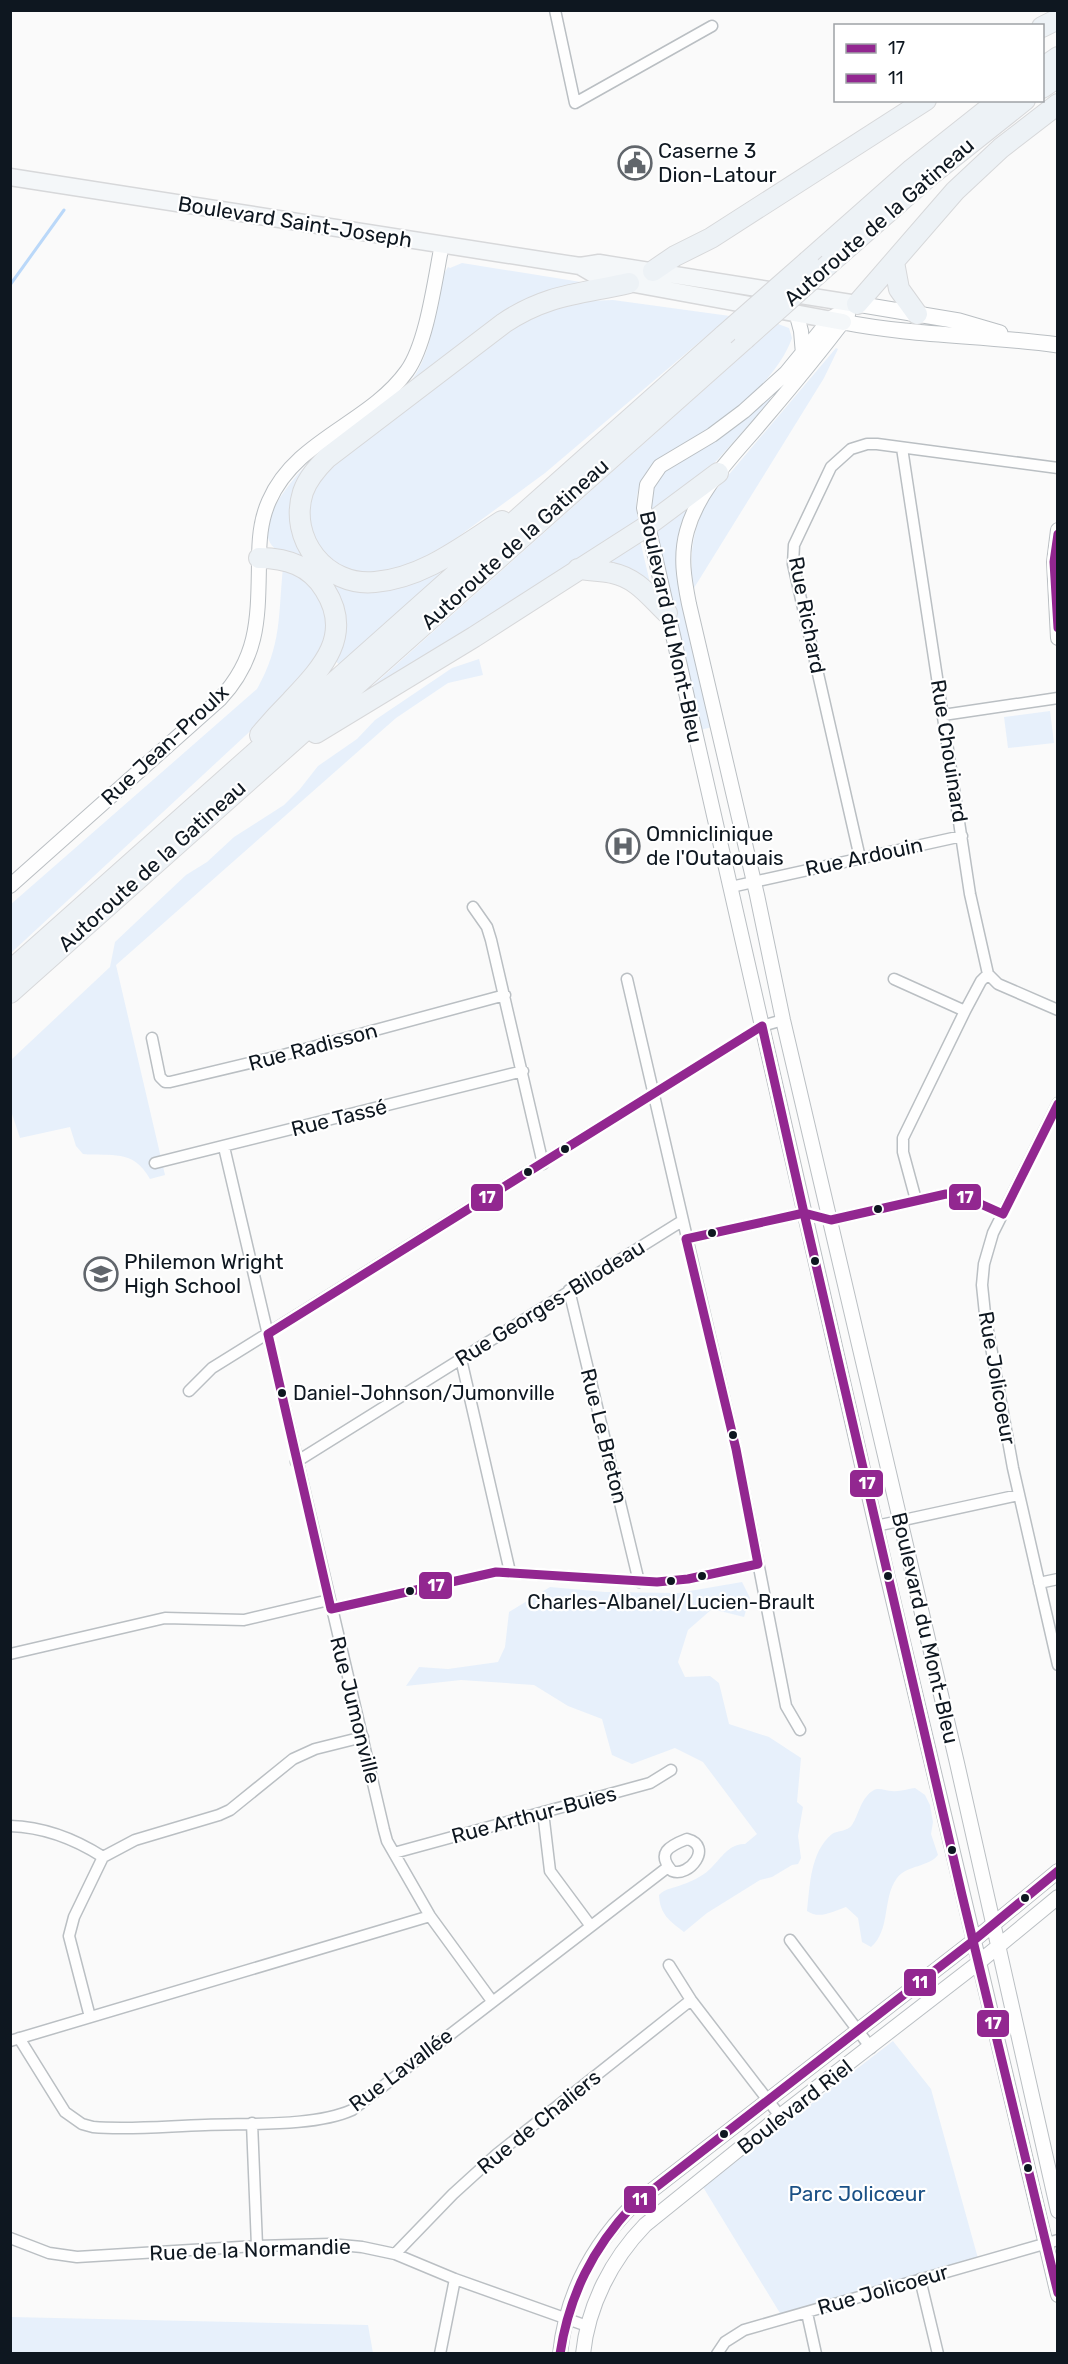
<svg xmlns="http://www.w3.org/2000/svg" width="1068" height="2364" font-family="Rubik,sans-serif">
<style>
.green{fill:#e7f0fb}
.lines{fill:none;stroke-linecap:round;stroke-linejoin:round}
.stream{stroke:#bad8f9;stroke-width:3}
.minor-casing{stroke:#babfc3;stroke-width:13}
.tertiary-casing{stroke:#babfc3;stroke-width:16}
.secondary-casing{stroke:#babfc3;stroke-width:17}
.primary-casing{stroke:#d7d8da;stroke-width:19}
.motorway-casing{stroke:#d7d8da;stroke-width:22}
.minor{stroke:#fefefe;stroke-width:10}
.tertiary{stroke:#fefefe;stroke-width:14}
.secondary{stroke:#fefefe;stroke-width:15}
.primary{stroke:#f4f7f9;stroke-width:16}
.motorway{stroke:#edf2f6;stroke-width:20}
.motorway-bridge-casing{stroke:#d7d8da;stroke-width:22;stroke-linecap:butt}
.motorway-bridge{stroke:#edf2f6;stroke-width:20}
.bus-1-casing{stroke:#fff;stroke-width:14}
.bus-2-casing{stroke:#fff;stroke-width:14}
.bus-1{stroke:#922790;stroke-width:9}
.bus-2{stroke:#922790;stroke-width:9}
.bus-dot{fill:#0e1720;stroke:#fff;stroke-width:2}
.labels{text-anchor:middle;stroke-width:4.5;stroke-linejoin:round;paint-order:stroke}
.bus-label{font-size:20px;fill:#0e1720;stroke:#fff;text-anchor:start}
.poi-label{font-size:21px;fill:#0e1720;stroke:#fff;text-anchor:start}
.street-label{font-size:21px;fill:#0e1720;stroke:#fff}
.park-label{font-size:21px;fill:#1b5186;stroke:#fff}
.line-badge{stroke:#fff;stroke-width:2}
.badge-label{font-size:16px;text-anchor:middle;font-weight:bold;fill:#fff}
</style>
<rect width="100%" height="100%" fill="#fafafa"/>
<!-- green -->
<path class="green" d="M462,263L587,283L405,389C432,358 435,316 442,277L448,267L450,268Z
M613,300L730,316L545,473L451,542L404,568L364,576L329,561L309,528L308,509L313,490L323,474L500,337L545,310L588,301Z
M778,324L789,328L792,338C778,377 736,412 701,434C684,445 660,453 648,470C636,486 634,503 639,523L372,693L369,689Z
M836,348L838,349L824,378L694,588C688,556 693,527 709,498Z
M768,396L771,400L710,468L652,516L648,510L650,491L661,472Z
M311,460L313,464L296,494L332,580L436,568L440,574L340,665L333,659L341,616L280,552C244,533 294,477 311,460Z
M692,504L679,538L676,569L712,727L700,730L653,528Z
M639,536L651,587L599,567Z
M283,567L303,578L318,594L328,620L327,634L319,658L259,723L11,953L10,905L257,689C282,644 278,617 283,567Z
M479,659L483,675L448,683L396,718L116,965L165,1175L150,1179C133,1148 111,1157 83,1154L76,1146L70,1127L20,1138L11,1111V1060L110,967L115,942L186,875L207,862L234,837L284,805L300,789L318,766L357,739L375,720L452,668Z
M1050,711L1054,743L1008,748L1004,717Z
M742,1582L750,1598L744,1617L712,1609L688,1630L678,1662L685,1677L710,1676L719,1683L729,1724L769,1737L801,1758L797,1802L803,1807L798,1836L801,1858L798,1864L792,1865L772,1877L760,1880L707,1913L684,1932C670,1921 660,1915 659,1895C665,1888 675,1888 684,1884C693,1881 706,1874 712,1867C721,1858 730,1843 745,1844L757,1834L703,1762L675,1748L632,1764L612,1755L602,1719L568,1706L534,1685L461,1680L406,1686L419,1667L448,1669L498,1662L505,1647L509,1612L550,1587L605,1592L678,1593Z
M915,1788L925,1795L930,1805L933,1822L931,1834L938,1855C929,1867 907,1865 897,1878C882,1898 891,1930 871,1947L862,1942L858,1918L846,1907C833,1911 820,1920 807,1911C810,1886 810,1852 832,1834C838,1830 847,1832 852,1825C859,1814 861,1797 874,1790C879,1787 886,1791 892,1791C899,1792 907,1789 915,1788Z
M893,2041L931,2089L979,2262L783,2318L703,2187Z
M11,2317L368,2325L373,2353H11Z"/>
<g class="lines">
<!-- stream -->
<path class="stream" d="M10,285L64,210"/>
<!-- minor casing -->
<g class="minor-casing">
<path id="minor" d="M555,10L575,103L712,26
M902,448L970,894L988,974L998,984L1058,1010
M943,715L1058,698
M860,858L793,564L794,545L831,467L851,449L867,444H877L1058,468
M731,887L962,836
M473,907L487,927L491,940L543,1164
M627,979L736,1449L786,1706L800,1730
M894,979L965,1011
M152,1038L160,1077L165,1082H170L283,1055L505,995
M1058,1103L993,1233L984,1264L982,1285L985,1314L1013,1468L1058,1665
M224,1147L384,1830L387,1841L430,1916L492,2001
M155,1163L523,1071
M916,1200L903,1152V1138L965,1011L981,981L988,974
M686,1239L804,1213L831,1220L946,1194L965,1197L1003,1214
M569,1290L639,1582
M461,1359L510,1572
M189,1391L212,1368L762,1026L783,1020
M296,1462L682,1221
M876,1526L1019,1495
M1039,1583L1058,1579
M331,1609L496,1572L657,1582L688,1579L758,1564
M10,1654L165,1618L244,1620L329,1600
M543,1812L550,1871L590,1925
M10,1826C44,1827 75,1839 103,1857
M687,1839C714,1846 689,1878 672,1871C656,1853 669,1846 687,1839Z
M394,1853L650,1783L671,1770
M790,1940L871,2048
M669,1965L691,2000L780,2116
M90,2017L69,1936L74,1917L103,1857L135,1840L219,1815L230,1810L293,1759L315,1749L363,1737
M19,2038L65,2112L82,2124L93,2127C130,2130 168,2126 205,2125C247,2123 314,2127 352,2110L668,1867
M10,2041L430,1916
M252,2123L257,2246
M10,2238L49,2253L77,2257L257,2246L330,2244L362,2247L395,2254L455,2279L587,2326
M395,2254L453,2194L497,2154L691,2000
M920,2279L938,2354
M807,2313L816,2354
M440,2354L455,2279
M717,2354L725,2342L744,2330L1058,2240"/>
</g>
<!-- tertiary casing -->
<g class="tertiary-casing">
<path id="tertiary" d="M857,304L831,318L786,373L744,411L712,435L660,466L647,485L644,508L885,1566L1058,2295
M796,312L801,331L803,354
M848,315C821,351 793,385 764,419C736,453 699,487 687,531C680,556 684,579 689,604L757,895L783,1020L957,1763L1058,2211
M1058,530L1054,562L1058,638
M10,886L220,699C259,657 258,618 259,564C259,542 260,521 269,501C296,439 369,424 407,371C427,343 435,279 442,244
M560,2354C566,2295 592,2246 633,2205L973,1941L1058,1871
M583,2354C588,2305 612,2259 645,2225L780,2116L978,1963L1058,1897"/>
</g>
<!-- secondary casing -->
<g class="secondary-casing">
<path id="secondary" d="M857,304L959,321L1000,333
M843,322C914,336 986,335 1058,345"/>
</g>
<!-- primary casing -->
<g class="primary-casing">
<path id="primary" d="M10,177L580,266L599,263L857,304
M580,266L597,276L629,283L843,322"/>
</g>
<!-- motorway casing -->
<g class="motorway-casing">
<path id="motorway" d="M1042,27L1058,19
M1042,68L1058,57
M1042,88L1058,77
M808,261L912,169L999,100
M894,262L899,289L917,314
M829,264L927,178L1025,100
M653,271L675,256L711,238L926,100
M857,304L955,191L1001,148L1058,104
M502,521C463,546 423,578 375,582C326,587 288,539 303,492C308,478 317,468 327,458L504,323C547,294 581,294 629,283
M259,558C286,558 310,565 325,590C354,636 321,669 291,701C280,712 270,723 260,735
M578,569C590,571 601,570 612,573C637,578 650,597 667,613
M316,733L474,637L647,526L718,473
M10,971L724,335
M10,993L745,339"/>
</g>
<!-- minor -->
<use href="#minor" class="minor"/>
<!-- tertiary -->
<use href="#tertiary" class="tertiary"/>
<!-- secondary -->
<use href="#secondary" class="secondary"/>
<!-- primary -->
<use href="#primary" class="primary"/>
<!-- motorway -->
<use href="#motorway" class="motorway"/>
<!-- motorway-bridge casing -->
<g class="motorway-bridge-casing">
<path id="motorway-bridge" d="M724,335L808,261
M745,339L829,264"/>
</g>
<!-- motorway-bridge -->
<use href="#motorway-bridge" class="motorway-bridge"/>
<!-- bus-1 casing -->
<g class="bus-1-casing">
<path id="bus-1" d="M1058,534L1054,562L1058,628
M762,1026L804,1213L686,1239L736,1449L758,1564L688,1579L657,1582L496,1572L331,1609L268,1334Z
M804,1213L831,1220L946,1194L965,1197L1003,1214L1058,1104
M804,1213L962,1895L1058,2293"/>
</g>
<!-- bus-2 casing -->
<g class="bus-2-casing">
<path id="bus-2" d="M560,2354C569,2295 593,2248 633,2205L973,1941L1058,1871"/>
</g>
<!-- bus-1 -->
<use href="#bus-1" class="bus-1"/>
<!-- bus-2 -->
<use href="#bus-2" class="bus-2"/>
</g>
<!-- icons -->
<defs>
<g id="civic-ring" transform="scale(1.725)"><circle r="9.5" fill="#fff" stroke="#61666c" stroke-width="1.5"/><path d="M-.6-6.5H3V-4.5H.6V-3L4-1V1h2V6H-6V1h2V-1L-.6-3ZM-1.2 2.5V6h2.4V2.5Z" fill="#61666c"/></g>
<g id="hospital-ring" transform="scale(1.725)"><circle r="9.5" fill="#fff" stroke="#61666c" stroke-width="1.5"/><path d="M-5-5h3v3.5h4V-5h3V5h-3V1.5h-4V5h-3Z" fill="#61666c"/></g>
<g id="school-ring" transform="scale(1.725)"><circle r="9.5" fill="#fff" stroke="#61666c" stroke-width="1.5"/><path d="M0-5L7-2L0 1L-7-2ZM-4 1L0 2.5L4 1V4Q0 6-4 4Z" fill="#61666c"/></g>
</defs>
<g fill-rule="evenodd">
<use href="#civic-ring" x="635" y="163"/>
<use href="#hospital-ring" x="623" y="846"/>
<use href="#school-ring" x="101" y="1274"/>
</g>
<!-- markers -->
<g class="bus-dot">
<circle cx="565" cy="1149" r="5"/>
<circle cx="528" cy="1172" r="5"/>
<circle cx="878" cy="1209" r="5"/>
<circle cx="712" cy="1233" r="5"/>
<circle cx="815" cy="1261" r="5"/>
<circle cx="282" cy="1393" r="5"/>
<circle cx="733" cy="1435" r="5"/>
<circle cx="702" cy="1576" r="5"/>
<circle cx="888" cy="1576" r="5"/>
<circle cx="671" cy="1581" r="5"/>
<circle cx="410" cy="1591" r="5"/>
<circle cx="952" cy="1850" r="5"/>
<circle cx="1025" cy="1898" r="5"/>
<circle cx="724" cy="2134" r="5"/>
<circle cx="1028" cy="2168" r="5"/>
</g>
<g class="labels">
<!-- bus labels -->
<g class="bus-label">
<text x="293" y="1400">Daniel-Johnson/Jumonville</text>
<text x="671" y="1609" text-anchor="middle">Charles-Albanel/Lucien-Brault</text>
</g>
<!-- poi labels -->
<g class="poi-label">
<text x="658" y="158">Caserne 3<tspan x="658" dy="24">Dion-Latour</tspan></text>
<text x="646" y="841">Omniclinique<tspan x="646" dy="24">de l'Outaouais</tspan></text>
<text x="124" y="1269">Philemon Wright<tspan x="124" dy="24">High School</tspan></text>
</g>
<!-- street labels -->
<g class="street-label">
<text transform="translate(295 222) rotate(9)" y="7">Boulevard Saint-Joseph</text>
<text transform="translate(879 222) rotate(-41)" y="7">Autoroute de la Gatineau</text>
<text transform="translate(515 544) rotate(-42)" y="7">Autoroute de la Gatineau</text>
<text transform="translate(807 615) rotate(79)" y="7">Rue Richard</text>
<text transform="translate(671 627) rotate(78)" y="7">Boulevard du Mont-Bleu</text>
<text transform="translate(165 745) rotate(-43)" y="7">Rue Jean-Proulx</text>
<text transform="translate(949 751) rotate(81)" y="7">Rue Chouinard</text>
<text transform="translate(864 857) rotate(-12)" y="7">Rue Ardouin</text>
<text transform="translate(152 866) rotate(-42)" y="7">Autoroute de la Gatineau</text>
<text transform="translate(313 1047) rotate(-15)" y="7">Rue Radisson</text>
<text transform="translate(339 1118) rotate(-14)" y="7">Rue Tassé</text>
<text transform="translate(550 1303) rotate(-32)" y="7">Rue Georges-Bilodeau</text>
<text transform="translate(997 1378) rotate(80)" y="7">Rue Jolicoeur</text>
<text transform="translate(604 1436) rotate(76)" y="7">Rue Le Breton</text>
<text transform="translate(925 1628) rotate(77)" y="7">Boulevard du Mont-Bleu</text>
<text transform="translate(355 1710) rotate(76)" y="7">Rue Jumonville</text>
<text transform="translate(534 1815) rotate(-15)" y="7">Rue Arthur-Buies</text>
<text transform="translate(401 2070) rotate(-37)" y="7">Rue Lavallée</text>
<text transform="translate(795 2107) rotate(-38)" y="7">Boulevard Riel</text>
<text transform="translate(539 2122) rotate(-39)" y="7">Rue de Chaliers</text>
<text transform="translate(250 2250) rotate(-2)" y="7">Rue de la Normandie</text>
<text transform="translate(883 2290) rotate(-16)" y="7">Rue Jolicoeur</text>
</g>
<!-- park labels -->
<g class="park-label">
<text x="857" y="2201">Parc Jolicœur</text>
</g>
</g>
<g class="line-badge">
<rect x="948" y="1183" width="34" height="28" rx="6" fill="#922790"/>
<rect x="470" y="1183" width="34" height="29" rx="6" fill="#922790"/>
<rect x="849" y="1469" width="35" height="29" rx="6" fill="#922790"/>
<rect x="418" y="1571" width="35" height="29" rx="6" fill="#922790"/>
<rect x="903" y="1968" width="34" height="29" rx="6" fill="#922790"/>
<rect x="976" y="2009" width="34" height="29" rx="6" fill="#922790"/>
<rect x="623" y="2185" width="34" height="29" rx="6" fill="#922790"/>
</g>
<g class="badge-label">
<text x="965" y="1203">17</text>
<text x="487" y="1203">17</text>
<text x="867" y="1489">17</text>
<text x="436" y="1591">17</text>
<text x="920" y="1988">11</text>
<text x="993" y="2029">17</text>
<text x="640" y="2205">11</text>
</g>
<!-- border -->
<rect width="1068" height="2364" fill="none" stroke="#0e1720" stroke-width="24"/>
<!-- legend -->
<rect x="834" y="24" width="210" height="78" fill="#ffffff" stroke="#9fa2a6" stroke-width="1.5"/>
<rect x="846" y="44" width="30" height="9" fill="#922790" stroke="#9fa2a6" stroke-width="1.5"/>
<text x="888" y="54" font-size="18" fill="#0e1720">17</text>
<rect x="846" y="74" width="30" height="9" fill="#922790" stroke="#9fa2a6" stroke-width="1.5"/>
<text x="888" y="84" font-size="18" fill="#0e1720">11</text>
</svg>
